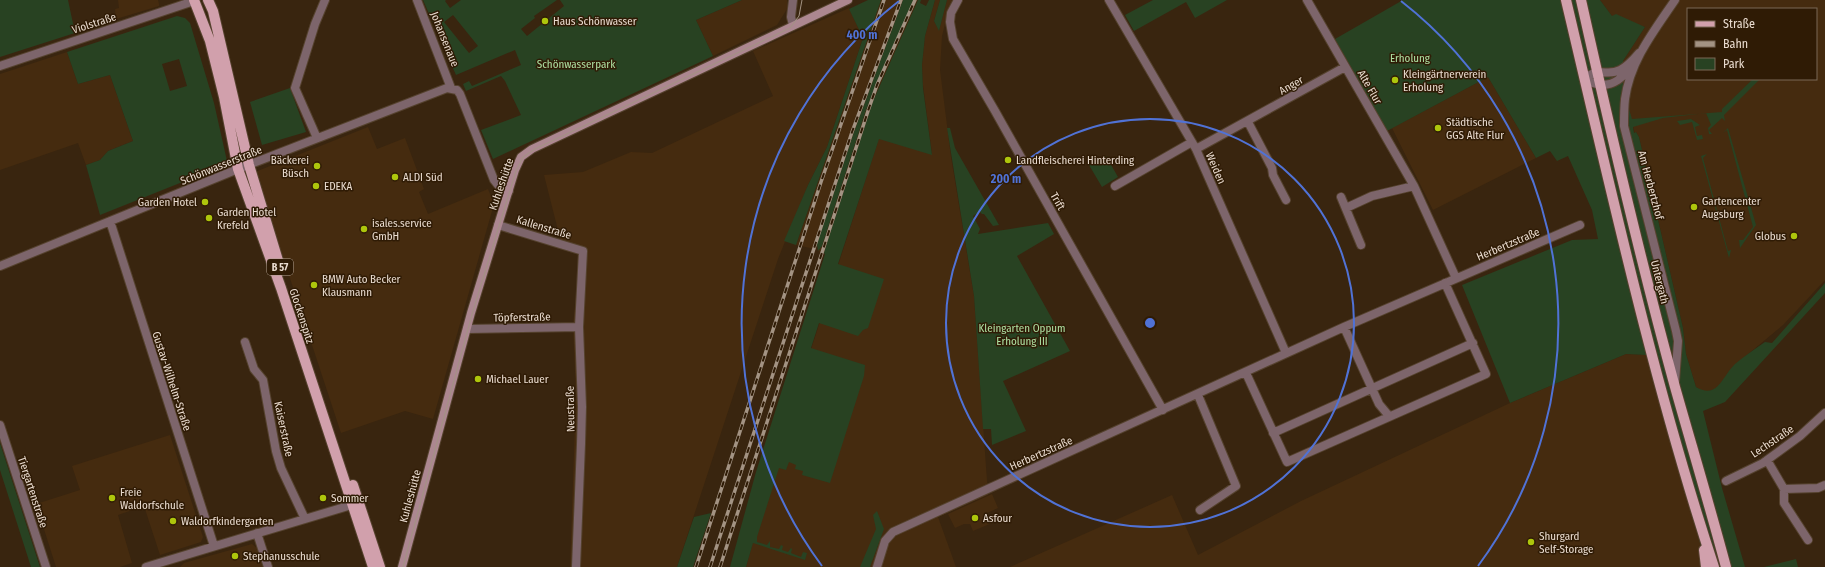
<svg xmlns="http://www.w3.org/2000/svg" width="1825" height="567" font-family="'Fira Sans Condensed',sans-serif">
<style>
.built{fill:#452b0f;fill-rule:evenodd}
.green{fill:#284222;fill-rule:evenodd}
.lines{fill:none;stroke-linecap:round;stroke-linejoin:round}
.street-casing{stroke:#55422e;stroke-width:10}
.secondary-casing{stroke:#55422e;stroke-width:10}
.primary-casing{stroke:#55422e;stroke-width:12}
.street{stroke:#7d656b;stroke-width:8}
.secondary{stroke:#ac8790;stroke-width:8}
.primary{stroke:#d1a0ac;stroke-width:10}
.tram{stroke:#a39383;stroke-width:1}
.rail-casing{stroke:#a39383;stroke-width:3.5}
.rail{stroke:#2f1b05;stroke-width:2;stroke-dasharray:6;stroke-linecap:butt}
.ring{fill:none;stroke:#5072d6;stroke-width:2}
.poi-dot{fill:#aec60c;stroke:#2f1b05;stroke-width:1.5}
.labels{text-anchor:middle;stroke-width:3;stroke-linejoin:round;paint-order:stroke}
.shield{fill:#2f1b05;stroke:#b2a293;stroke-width:1}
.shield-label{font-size:10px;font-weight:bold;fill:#eadcd0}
.poi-label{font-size:11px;fill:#eadcd0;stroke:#2f1b05;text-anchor:start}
.street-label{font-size:11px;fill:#eadcd0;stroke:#2f1b05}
.park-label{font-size:11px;fill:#ade0a2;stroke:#2f1b05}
.centre{fill:#5072d6;stroke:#2f1b05;stroke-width:2}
.ring-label{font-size:12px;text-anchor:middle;font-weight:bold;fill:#5072d6;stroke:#2f1b05;stroke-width:3;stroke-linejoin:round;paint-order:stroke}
</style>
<rect width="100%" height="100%" fill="#39250f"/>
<!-- built -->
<path class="built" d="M118,0H158L159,4V6L116,19L115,9L119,8Z
M742,0H787V9L777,25L713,56L696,20Z
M881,0H903L854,132L815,249L796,245Z
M914,0H918L873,101L824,253L818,251L822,246L866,110L876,85Z
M935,0H940L934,21L939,30L947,0H953L949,8L942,36L940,70L951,157L974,296L988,495L938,517L956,567H746L777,455L879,138L932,154L923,85L922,65L925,36Z
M1600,0H1825V280L1783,325L1735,365L1718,388L1709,391H1702L1696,387L1686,354L1683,328L1639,137L1636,132L1635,134L1623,89V61L1645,27L1612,16ZM1688,9H1816V79H1688Z
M849,8L863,38L827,147L808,185L778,259L677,567H570L576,396L573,325L580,253L562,246L544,175L583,172L631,152L652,153L773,96L753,51Z
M67,52L78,84L110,75L133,141L108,151L100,160L86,165L78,143L0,170V74Z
M1488,77L1536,158L1433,210L1392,128Z
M368,127L377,149L405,138L424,189L419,192L428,214L488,189L494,204L433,419L405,411L341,433L255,172Z
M1626,354L1646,355L1707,567H1010L1172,495L1198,555L1301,501L1510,403Z
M170,435L203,537L201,542L160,555L144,506L118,515L132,563L120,567H56L36,504L80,490L72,466Z
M992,494L998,508L987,513L992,523L973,531L970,524H964L955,528L948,514Z
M252,544L257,548L263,567H180L184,563Z"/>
<!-- green -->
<path class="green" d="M0,0H68L75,33L0,57Z
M423,0H446L445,1L450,8L461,0H557L534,16L535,18L521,29L527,36L564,6L560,0H742L696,20L713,56L493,159L481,130L521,115L505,81L501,76L466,91L463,84L469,81L472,86L521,65L515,50L456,75ZM453,15L478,46L469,53L444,22Z
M868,0H881L796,245L784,241L808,185L827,147L863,38L849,9Z
M903,0H914L876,85L866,110L822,246L818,251L817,244L854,132Z
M918,0H921L920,3L926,6L929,0H935L925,36L922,65L923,88L932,155L879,139L838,264L884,279L868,328L863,330L858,336L819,323L811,348L865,365L864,376L830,483L802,475L803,471L795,469L796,465L789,462L786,470L779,468L757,537V542L767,545L770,541V547L779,549L781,545L783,546L782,550L788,552L791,548L792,549L791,553L801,557L803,552L807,553L805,560L753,543L746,567H730L756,472L825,254L824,253L825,249L873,101Z
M940,0H947L939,31L934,21Z
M1153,0H1227L1195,18L1186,2L1134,31L1125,15Z
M1403,0H1600L1612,16L1616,14L1645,27L1623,61V89L1632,119L1722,112V109L1753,79H1760L1724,115L1725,121L1722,118L1709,130L1712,134H1709L1708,128L1711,125L1706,113L1663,118L1633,127L1634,133L1636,132L1639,137L1683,328L1686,354L1696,387C1718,400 1722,376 1735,364C1744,356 1755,349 1765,342L1772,343L1825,283V293L1725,402L1703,411L1722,488L1745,567H1707L1646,355L1626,354L1510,403L1462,285L1572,240L1598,239L1592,210L1568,156L1557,161L1550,151L1536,158L1488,77L1387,131L1335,39Z
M177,16L185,18L190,23L214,103L227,161L225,165L100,215L86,165L100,160L108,151L133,141L110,75L78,84L67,52ZM179,59L187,86L170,91L162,64Z
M290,88L306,132L262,145L250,102Z
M1691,119L1700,125L1695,127L1697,136L1702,135L1703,139L1697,140L1692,122L1680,125L1677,121Z
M947,128H950L955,148L999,225L993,226L984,214H982L980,212L973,216L980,229L978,234L1048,223L1054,234L1017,256L1070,351L1003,381L1026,431L992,445L991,429H983L974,296Z
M1728,128L1756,225L1740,248L1739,240H1743L1753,227L1727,130L1723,133Z
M1707,154L1703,158L1728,251L1731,250L1729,258L1701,156Z
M1106,156L1118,177L1102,187L1089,165Z
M0,443L40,567H31L0,470Z
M877,511L884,529L870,567H860L876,529L873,515Z
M711,513L693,567H677L694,517Z
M1796,559L1798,567H1764Z"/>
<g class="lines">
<!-- street casing -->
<g class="street-casing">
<path id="street" d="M417,0L451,88
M958,0L951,13L950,22L953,39L995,111L1163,410
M1109,0L1196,149L1286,353
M1307,0L1414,186L1456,278
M1675,0C1654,31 1630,61 1625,99C1624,108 1624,117 1624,126L1676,331L1678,341L1675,382
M793,25L791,17L793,0
M1639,53C1628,75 1611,95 1585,79C1599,66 1607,77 1620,70C1628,66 1634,59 1639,53Z
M0,66L194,1
M1248,122L1272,168L1273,175L1286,200
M317,138L295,88L315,24L325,0
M1196,149L1345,67
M1115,186L1192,142
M1341,197L1361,245
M1346,208L1372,196L1414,186
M110,221L214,546
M498,225L583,251L579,327L582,407L581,444L576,567
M0,266L238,169L447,88L457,90L460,94L494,180L498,185L509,191
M1344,327L1379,404L1389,416
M467,329L579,327
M245,342L254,369L263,380L276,451L281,468L305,519
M1246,373L1287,462L1486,374L1445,283
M1198,395L1236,486L1200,510
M0,425L46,567
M1273,433L1473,343
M1767,460L1784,489L1818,488L1825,485
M1726,481L1763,463L1800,436L1825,413
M1784,489V503L1808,540
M257,533L268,567
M146,567L358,503
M877,567L885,541L893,532L1344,327L1580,225"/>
</g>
<!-- secondary casing -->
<g class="secondary-casing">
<path id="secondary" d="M402,567L471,313L515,170L521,157L532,149L848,0"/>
</g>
<!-- primary casing -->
<g class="primary-casing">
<path id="primary" d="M194,0L210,41L224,97L238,169L281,288L373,567
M208,0L213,11L249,165L280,267
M1566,0C1611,190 1653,382 1714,567
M1581,0C1610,130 1640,259 1675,387C1692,447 1710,507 1726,567
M353,485L380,567
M1704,550L1706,567"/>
</g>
<!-- street -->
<use href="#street" class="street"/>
<!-- secondary -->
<use href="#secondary" class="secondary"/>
<!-- primary -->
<use href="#primary" class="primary"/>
<!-- tram -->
<path class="tram" d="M403,567L473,311L516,171L523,157L535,149L790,28L799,16L802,0"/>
<!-- rail casing -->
<g class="rail-casing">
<path id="rail" d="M696,567L821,182L884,0
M710,567L852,132L901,0
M720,567L868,111L877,85L915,0"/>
</g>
<!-- rail -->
<use href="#rail" class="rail"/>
</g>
<!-- distance rings -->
<g class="ring">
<circle cx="1150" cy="323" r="204"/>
<path d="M822 566A408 408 0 0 1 899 1M1401 1A408 408 0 0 1 1478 566"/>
</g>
<!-- markers -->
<g class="poi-dot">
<circle cx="545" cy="21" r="4"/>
<circle cx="1395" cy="80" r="4"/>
<circle cx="1438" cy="128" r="4"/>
<circle cx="1008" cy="160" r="4"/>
<circle cx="317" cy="166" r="4"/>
<circle cx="395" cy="177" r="4"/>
<circle cx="316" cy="186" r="4"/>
<circle cx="205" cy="202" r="4"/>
<circle cx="1694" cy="207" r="4"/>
<circle cx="209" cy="218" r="4"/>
<circle cx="364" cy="229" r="4"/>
<circle cx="1794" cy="236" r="4"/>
<circle cx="314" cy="285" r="4"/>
<circle cx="478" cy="379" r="4"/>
<circle cx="112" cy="498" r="4"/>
<circle cx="323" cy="498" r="4"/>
<circle cx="975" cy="518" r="4"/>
<circle cx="173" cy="521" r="4"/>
<circle cx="1531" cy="542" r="4"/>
<circle cx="235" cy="556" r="4"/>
</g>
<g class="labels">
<!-- shield labels -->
<rect class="shield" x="267" y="259" width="26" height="16" rx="3"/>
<g class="shield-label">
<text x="280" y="271">B 57</text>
</g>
<!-- poi labels -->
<g class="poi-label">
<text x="553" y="25">Haus Schönwasser</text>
<text x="1403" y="78">Kleingärtnerverein<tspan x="1403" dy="13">Erholung</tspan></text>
<text x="1446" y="126">Städtische<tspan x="1446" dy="13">GGS Alte Flur</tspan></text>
<text x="309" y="164" text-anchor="end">Bäckerei<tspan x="309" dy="13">Büsch</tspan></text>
<text x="1016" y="164">Landfleischerei Hinterding</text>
<text x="403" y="181">ALDI Süd</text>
<text x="324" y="190">EDEKA</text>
<text x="1702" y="205">Gartencenter<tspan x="1702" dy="13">Augsburg</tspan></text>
<text x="197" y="206" text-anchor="end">Garden Hotel</text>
<text x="217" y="216">Garden Hotel<tspan x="217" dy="13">Krefeld</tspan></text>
<text x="372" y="227">isales.service<tspan x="372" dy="13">GmbH</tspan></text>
<text x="1786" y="240" text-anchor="end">Globus</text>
<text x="322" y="283">BMW Auto Becker<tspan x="322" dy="13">Klausmann</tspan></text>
<text x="486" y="383">Michael Lauer</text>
<text x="120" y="496">Freie<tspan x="120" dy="13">Waldorfschule</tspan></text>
<text x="331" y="502">Sommer</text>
<text x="983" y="522">Asfour</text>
<text x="181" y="525">Waldorfkindergarten</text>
<text x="1539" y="540">Shurgard<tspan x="1539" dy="13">Self-Storage</tspan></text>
<text x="243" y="560">Stephanusschule</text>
</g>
<!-- street labels -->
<g class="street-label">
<text transform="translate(94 23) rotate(-18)" y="4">Violstraße</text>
<text transform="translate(445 39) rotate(68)" y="4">Johansenaue</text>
<text transform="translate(1291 85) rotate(-30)" y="4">Anger</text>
<text transform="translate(1370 87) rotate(60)" y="4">Alte Flur</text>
<text transform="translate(221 165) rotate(-22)" y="4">Schönwasserstraße</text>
<text transform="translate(1216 168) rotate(66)" y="4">Weiden</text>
<text transform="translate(501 184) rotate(-71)" y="4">Kuhleshütte</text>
<text transform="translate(1651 185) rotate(75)" y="4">Am Herbertzhof</text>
<text transform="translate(1058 201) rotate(61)" y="4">Trift</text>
<text transform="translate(544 227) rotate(17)" y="4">Kallenstraße</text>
<text transform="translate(1508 244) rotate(-23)" y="4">Herbertzstraße</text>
<text transform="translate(1660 282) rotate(76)" y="4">Untergath</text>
<text transform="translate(302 316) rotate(72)" y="4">Glockenspitz</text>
<text transform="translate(522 317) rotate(-1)" y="4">Töpferstraße</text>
<text transform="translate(172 381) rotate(72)" y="4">Gustav-Wilhelm-Straße</text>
<text transform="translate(570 409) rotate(-91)" y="4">Neustraße</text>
<text transform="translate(284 429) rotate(78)" y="4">Kaiserstraße</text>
<text transform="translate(1772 441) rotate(-34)" y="4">Lechstraße</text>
<text transform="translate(1041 453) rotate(-24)" y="4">Herbertzstraße</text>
<text transform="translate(33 492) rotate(72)" y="4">Tiergartenstraße</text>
<text transform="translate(410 496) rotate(-75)" y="4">Kuhleshütte</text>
</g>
<!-- park labels -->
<g class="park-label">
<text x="1410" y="62">Erholung</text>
<text x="576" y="68">Schönwasserpark</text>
<text x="1022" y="332">Kleingarten Oppum<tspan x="1022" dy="13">Erholung III</tspan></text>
</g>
</g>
<circle cx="1150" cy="323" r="6" class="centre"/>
<g class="ring-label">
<text x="862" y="39">400 m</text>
<text x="1006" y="183">200 m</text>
</g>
<!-- legend -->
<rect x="1687" y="8" width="130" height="72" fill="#2f1b05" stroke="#7a6856"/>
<rect x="1695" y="21" width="20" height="6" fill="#d1a0ac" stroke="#7a6856"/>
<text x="1723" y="28" font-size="12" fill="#eadcd0">Straße</text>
<rect x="1695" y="41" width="20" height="6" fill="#a39383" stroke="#7a6856"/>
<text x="1723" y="48" font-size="12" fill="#eadcd0">Bahn</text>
<rect x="1695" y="58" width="20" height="12" fill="#284222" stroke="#7a6856"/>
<text x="1723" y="68" font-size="12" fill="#eadcd0">Park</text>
</svg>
